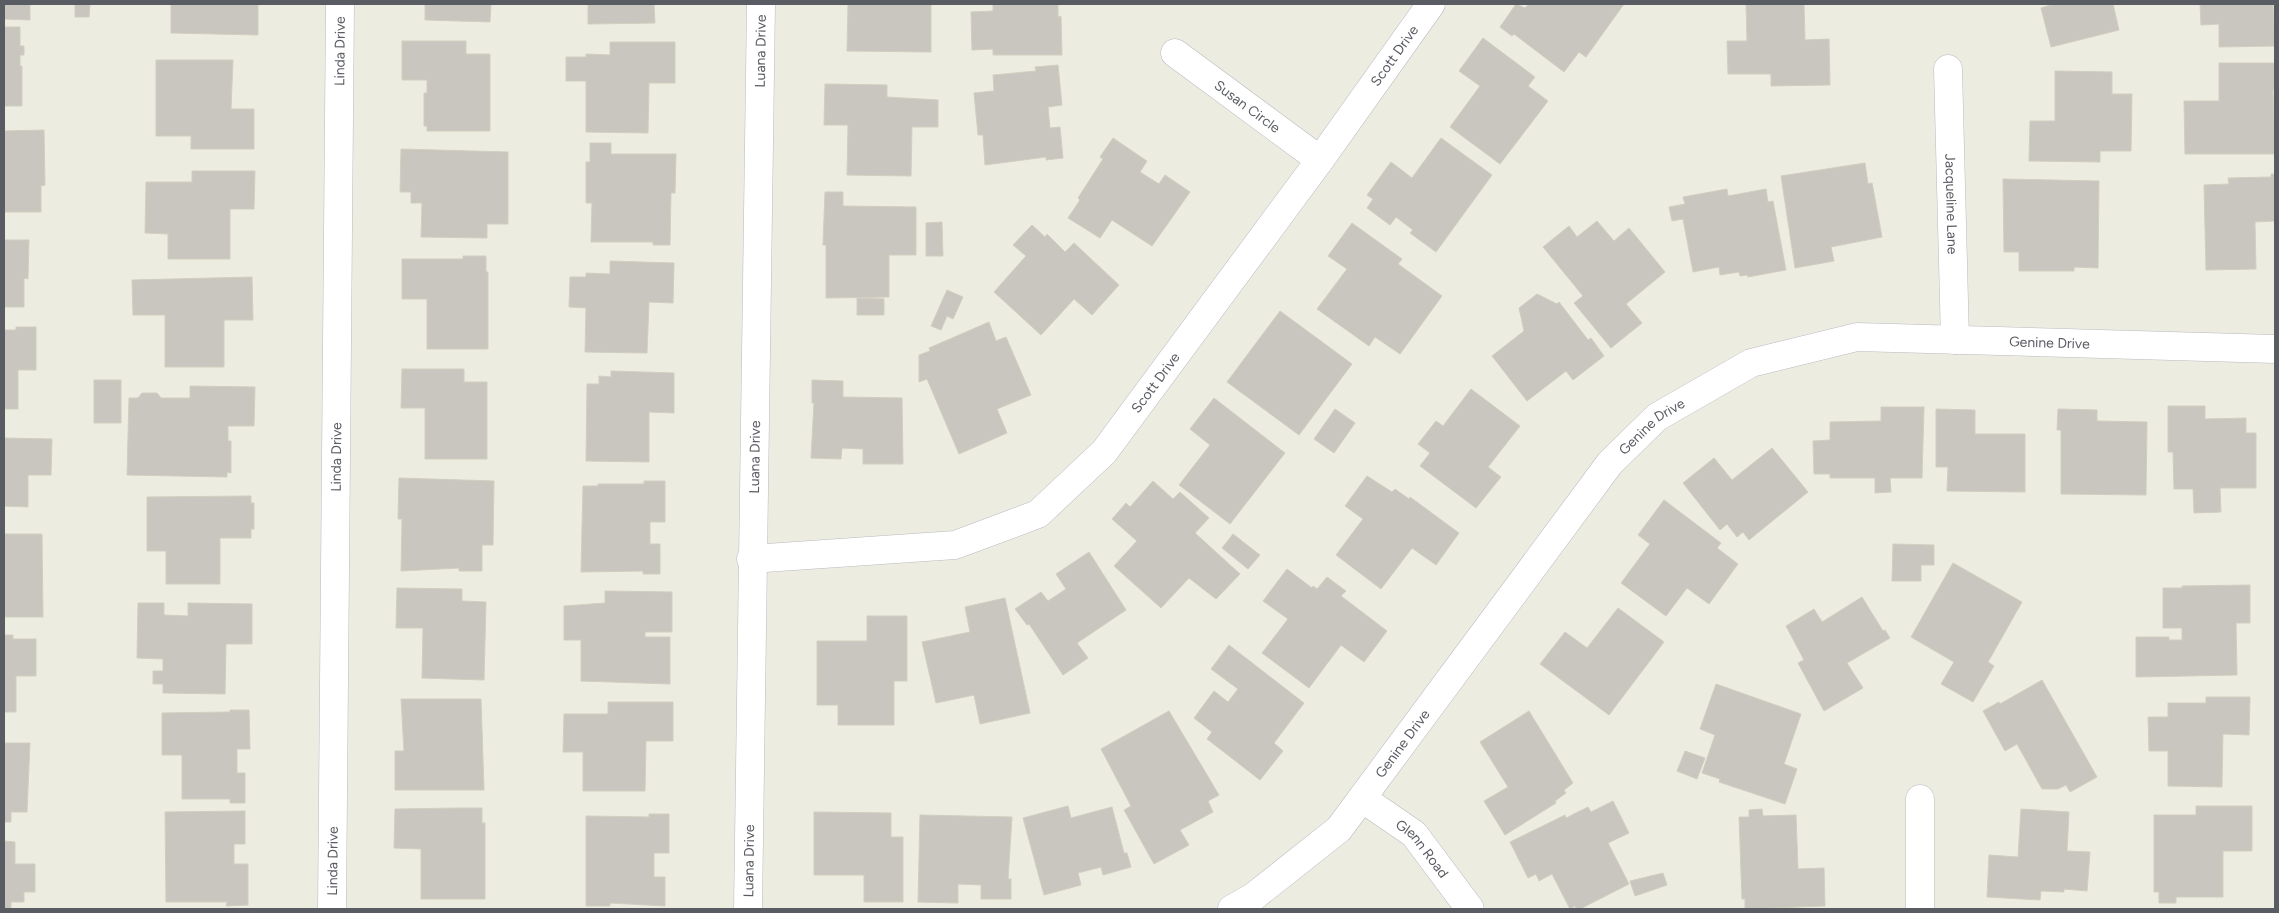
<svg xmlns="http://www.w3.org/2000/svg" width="2279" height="913" font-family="Figtree,sans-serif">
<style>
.building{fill:#c8c6be;stroke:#d2cebf}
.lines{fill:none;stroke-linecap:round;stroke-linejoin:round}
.minor-casing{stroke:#b9bac0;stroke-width:29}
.minor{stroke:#fff;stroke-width:28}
.labels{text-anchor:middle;stroke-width:5;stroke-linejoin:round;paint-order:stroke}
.street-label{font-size:14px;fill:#595c62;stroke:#fff}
</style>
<rect width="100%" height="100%" fill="#edece1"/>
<!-- building -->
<path class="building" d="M4,4H30V20L4,19Z
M75,4H90L89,17H75Z
M171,4H258V35L171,33Z
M425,4H491L490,22L425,20Z
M588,4H654L655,23L588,24Z
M848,4H931V52L847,51Z
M993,4H1058V17L1061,16L1062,55H993V49L972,50L971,12L993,11Z
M1516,4L1525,8L1529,4H1624L1586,57L1579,52L1564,72L1514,34L1512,36L1500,27Z
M1746,4H1804L1805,40L1829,39L1830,85L1771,86V74H1728L1727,41H1747Z
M2054,4H2113L2119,30L2051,47L2041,8Z
M2200,4H2273L2275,46L2219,47V24L2201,25Z
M4,27H20V46H24V55H20V66H22V106H4Z
M1483,38L1535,77L1528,86L1548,101L1500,164L1450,127L1480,86L1459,71Z
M402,41H466V54H490V131H427V126H424V93H427V80H402Z
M610,42H675V83H649L648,133L586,132V81H566V57H586V54L610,55Z
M156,60H233L231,109H254V149H191V136H156Z
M2219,63H2275V90H2273L2275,154H2185L2184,101H2219Z
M1058,65L1062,105L1048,107L1050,128L1060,127L1063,158L1046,160V157L985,165L983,135H978L974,93L994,91L993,75L1036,71L1035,67Z
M2055,71L2112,72V94H2132L2131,151H2100V162L2029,161L2030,121H2055Z
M825,84L887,85V97L938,100V127H912L911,176L847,175L848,125H824Z
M44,130L45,185L41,186V212H4V131Z
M1113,138L1147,161L1140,172L1159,184L1165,175L1190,192L1152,246L1112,220L1100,238L1068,218L1080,200L1078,198L1103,159L1100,157Z
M1441,138L1492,175L1436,252L1410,233L1413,230L1396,217L1390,225L1367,208L1373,199L1367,195L1391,162L1412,178Z
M590,143H611V154H676L675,193H671L670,245H653V242H591L592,203H586V162H590Z
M401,149L508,152V224H487V238L421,237L422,203H411V192H400Z
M1865,163L1868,184L1872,183L1882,237L1831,247L1834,261L1795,268L1781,176Z
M192,171H255L254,209H230V259H168V234L145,233L146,182H192Z
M2271,174H2275V221L2255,222L2256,269L2206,270L2204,185L2229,184L2228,178L2271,177Z
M2003,179L2099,181L2098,268L2074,267V271H2019V252H2004Z
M1727,189L1728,196L1766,189L1768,202L1773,201L1786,270L1748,277L1747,275L1740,276L1739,272L1720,275L1719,267L1693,272L1683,219L1672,221L1669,207L1685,204L1683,197Z
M825,192H843V206L916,207V255H889V297L826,298V245H823Z
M1597,221L1614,241L1629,228L1665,272L1626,304L1642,323L1611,348L1574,303L1583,296L1543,247L1569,226L1577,237Z
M942,222L943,256H926V223Z
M1352,223L1402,259L1398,264L1442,296L1400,354L1375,337L1369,346L1317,309L1347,269L1328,256Z
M1032,225L1045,237L1047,234L1065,252L1074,243L1119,285L1092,315L1074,299L1041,335L994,292L1026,256L1013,245Z
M4,240H29L28,279L24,278V307H4Z
M463,256H486V272H488V349H427V299H402V259H463Z
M610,261L674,263L673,303L649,302L647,353L585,352L586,308L569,307L570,277H586V273L610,274Z
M252,277L253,320H224V367H165V315H133L132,280Z
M947,290L963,297L953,319L947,316L941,330L931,326Z
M1537,294L1557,304L1559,302L1588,340L1591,338L1604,356L1573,380L1566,371L1527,401L1492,356L1524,331L1519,308Z
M857,298L884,299V315H857Z
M1280,311L1352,364L1299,435L1227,382Z
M989,322L996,341L1006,337L1031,395L997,409L1007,433L959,454L927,379L919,382V355L930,351L929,348Z
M16,327H36V370H18V409H4V330H16Z
M402,369H464V382H487V459H425V408H401Z
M611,371L674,373V413L649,412V462L586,461L587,384H599V376L611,377Z
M94,380H121V423H94Z
M812,380L843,381V397L902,398L903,464H863V449L842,448L841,459L811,458L814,403H812Z
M190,386L255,387L254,426H228V441H231V473L227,472V477L127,475L129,398H138L142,393H157L161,398H190Z
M1471,389L1520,426L1488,467L1501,477L1476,508L1420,466L1430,453L1418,444L1436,421L1443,426Z
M1214,398L1285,453L1230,524L1179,485L1210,445L1190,429Z
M2168,406H2205V419L2246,418V433H2256V488H2220L2221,512L2194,513L2193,489H2174L2173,452H2168Z
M1881,407H1924L1922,478H1890L1891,492L1875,493V478H1830V474H1814L1813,441L1830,440V422L1881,421Z
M1335,409L1355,423L1334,453L1314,439Z
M1936,409L1975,410V434H2025V492L1947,491L1948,467H1936Z
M2058,409L2097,410V421L2147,422L2146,495L2061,494V430H2057Z
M4,438L52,439L51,475H28V507L4,506Z
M1772,448L1808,492L1749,540L1743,532L1737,537L1727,524L1720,530L1683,483L1714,458L1732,480Z
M1367,476L1392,492L1395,489L1409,499L1410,497L1459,533L1436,565L1412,548L1381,589L1336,555L1363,519L1345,506Z
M399,478L494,481L493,545H482V571H459V568L401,571L402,519H398Z
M644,481H665V522H650V544H660V574H643V571L581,572L583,486H598V484H644Z
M1153,481L1173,499L1180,492L1209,518L1195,533L1240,574L1216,599L1189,578L1161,608L1114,566L1137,541L1112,519L1126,503L1130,507Z
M251,496V503H254V529H251V538H220V584H166V551H147V497Z
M1664,500L1721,543L1717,548L1738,564L1709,604L1687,588L1666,616L1621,583L1650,544L1638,535Z
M4,534H42L43,617H4Z
M1233,534L1260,555L1248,569L1222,548Z
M1893,544L1934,545V565H1921V581H1892Z
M1089,552L1126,610L1077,643L1088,658L1063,675L1029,624L1027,625L1015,609L1041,592L1048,601L1066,589L1056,574Z
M1953,563L2022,602L1988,662L1994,666L1973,702L1941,684L1954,662L1911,637Z
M1287,569L1312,588L1313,586L1317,589L1327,577L1346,591L1341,596L1387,631L1364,662L1341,645L1309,688L1262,653L1288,619L1263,601Z
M2250,585V623H2236L2237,675L2136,677V637H2169V640H2182V628H2163V588H2182V586Z
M397,588L462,589V601L486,602L484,680L422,678L423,628H396Z
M605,591L672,592V632H645V637H670V684L581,681V640H564V606L605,603Z
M1862,597L1883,631L1885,630L1890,638L1847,663L1863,688L1824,711L1798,663L1804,660L1786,626L1814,609L1822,622Z
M1005,598L1030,713L980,724L974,695L936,703L922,642L970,632L965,607Z
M138,603H164V615L188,616V603L252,604V644H226L225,694L163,693V684H153V671H163V659L137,658Z
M1618,608L1664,642L1609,715L1540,664L1565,632L1587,648Z
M867,616H907V681H894V725H838V705H817V641H867Z
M4,635H13V639H36V676H16V712H4Z
M1229,645L1304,703L1274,743L1283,751L1260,780L1207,739L1212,732L1194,718L1214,691L1228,702L1238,689L1211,669Z
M2042,680L2097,777L2070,792L2066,785L2058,789H2042L2017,744L2005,751L1983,711L1999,702L2000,704Z
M1716,684L1801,714L1784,764L1797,769L1785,804L1719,782L1720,779L1702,773L1715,735L1700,729Z
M2206,697H2250L2249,735L2223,734L2222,787L2168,786V751H2149L2148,717H2168V703H2206Z
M401,699H481L484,790H395V751H404Z
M608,702H673V741H646L645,791H583V752H563L564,714H608Z
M230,710H249L250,749H237V773H245V803H230V799H182V755H162V713L230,712Z
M1169,711L1219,795L1208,801L1213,812L1180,830L1189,845L1154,864L1124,810L1131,806L1101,749Z
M1529,711L1573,783L1564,790L1566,793L1555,801L1556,803L1505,835L1484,801L1508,787L1480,742Z
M4,743H30L27,812H11V822H4Z
M1685,751L1705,758L1697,779L1677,771Z
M1613,801L1629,833L1608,843L1629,884L1580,909H1576L1575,906L1570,909L1552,874L1539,881L1536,874L1528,878L1510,842L1565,815L1566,818L1588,807L1591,812Z
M1068,806L1071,818L1112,807L1124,853H1127L1131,867L1103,875L1101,867L1078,873L1081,885L1044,895L1023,818Z
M2196,806H2252V851H2223V897H2176V903H2159V892H2154V815H2196Z
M460,808H482V823H485V899H421V849L394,848L395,809Z
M1762,809L1763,816L1796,815L1798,869L1824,868L1825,906L1745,909V899H1742L1739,817H1749V810Z
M2021,809L2069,812L2067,851L2090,852L2087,891L2064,889V892L2041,891L2040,900L1987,897L1989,855L2018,857Z
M245,811V844H234V864H248V905L226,906L227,902H166L165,812Z
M814,812L891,813V837H903V902H864V875H814Z
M649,814H669V853H654V877H665V906L610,903V906H586V816L649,817Z
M920,815L1012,817L1008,879H1011V899H981V885L958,884V903L918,902Z
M4,841L15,842V864H35V892H24V902H11V909H4Z
M1663,873L1667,885L1635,896L1630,881Z"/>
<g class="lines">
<!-- minor casing -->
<g class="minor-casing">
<g id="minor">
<path id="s1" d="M1175,53L1320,160"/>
<path id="s2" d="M1948,69L1955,340"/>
<path id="s3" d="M751,559L955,545L1038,514L1104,452L1320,160L1431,4"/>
<path id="s4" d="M1363,799L1414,834L1470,909"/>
<path d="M1920,799V909"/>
<path id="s5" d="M332,909L340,4"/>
<path id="s6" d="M748,909L761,4"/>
<path id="s7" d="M1232,909L1253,897L1339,829L1610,463L1657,417L1751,363L1857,337L2275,349"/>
</g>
</g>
<!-- minor -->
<use href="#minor" class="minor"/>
</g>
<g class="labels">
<!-- street labels -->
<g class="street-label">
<text dy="5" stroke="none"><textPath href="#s5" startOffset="858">Linda Drive</textPath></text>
<text dy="5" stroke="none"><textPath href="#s6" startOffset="858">Luana Drive</textPath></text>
<text dy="5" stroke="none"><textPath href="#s3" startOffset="875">Scott Drive</textPath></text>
<text dy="5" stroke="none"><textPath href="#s1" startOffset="90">Susan Circle</textPath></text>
<text dy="5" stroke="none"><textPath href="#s2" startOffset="135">Jacqueline Lane</textPath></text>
<text dy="5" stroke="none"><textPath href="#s7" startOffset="1065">Genine Drive</textPath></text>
<text dy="5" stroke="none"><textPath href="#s3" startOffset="470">Scott Drive</textPath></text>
<text dy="5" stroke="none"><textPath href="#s7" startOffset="645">Genine Drive</textPath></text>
<text dy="5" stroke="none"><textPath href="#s6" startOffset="452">Luana Drive</textPath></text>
<text dy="5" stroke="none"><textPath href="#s5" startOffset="452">Linda Drive</textPath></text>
<text dy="5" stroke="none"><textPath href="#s7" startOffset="240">Genine Drive</textPath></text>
<text dy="5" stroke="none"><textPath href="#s4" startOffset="78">Glenn Road</textPath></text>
<text dy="5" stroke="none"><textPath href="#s5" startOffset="48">Linda Drive</textPath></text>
<text dy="5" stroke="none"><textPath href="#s6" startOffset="48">Luana Drive</textPath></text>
</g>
</g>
<!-- border -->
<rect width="2279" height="913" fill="none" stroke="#595c62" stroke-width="10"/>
</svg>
